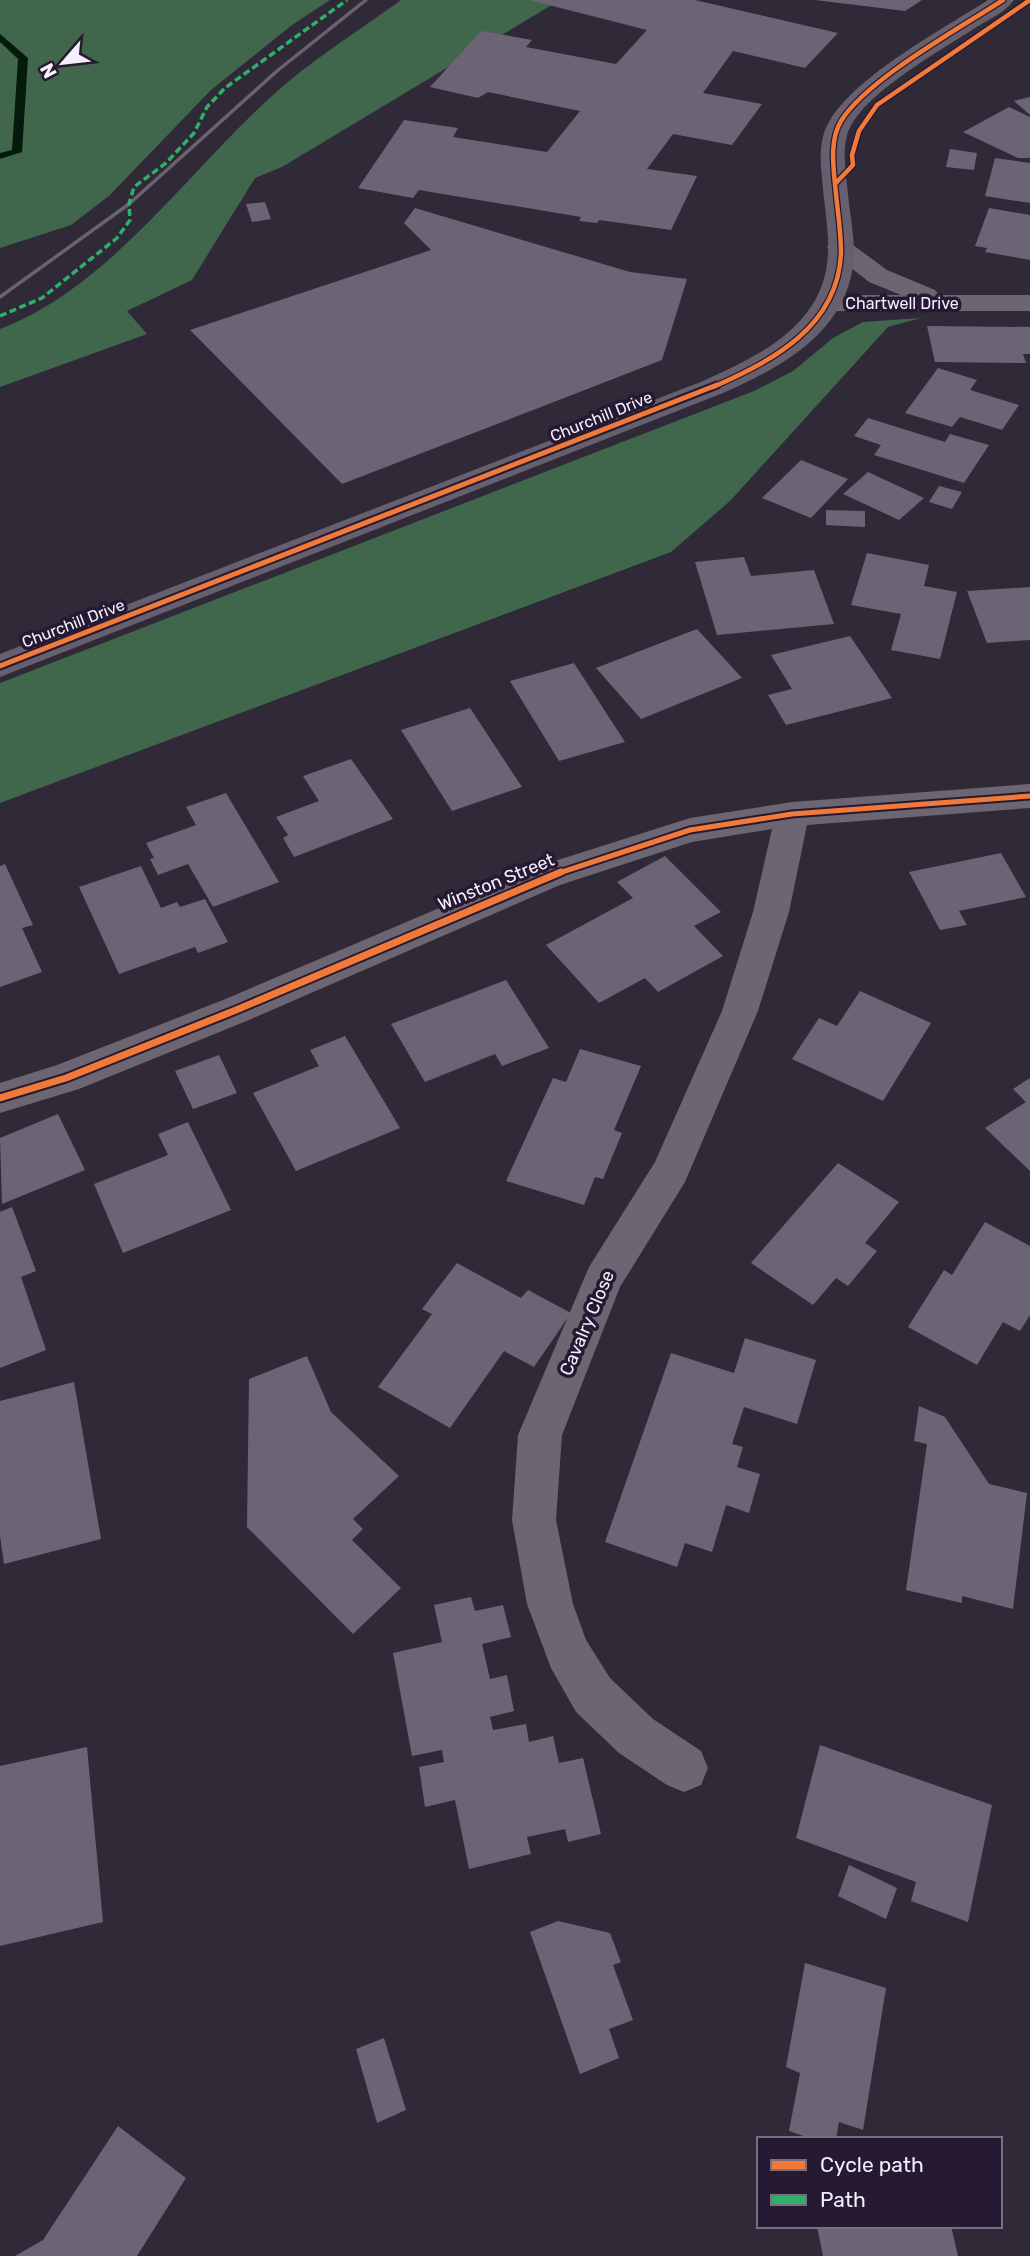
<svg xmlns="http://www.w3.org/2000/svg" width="1030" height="2256" font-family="Rubik,sans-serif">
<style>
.forest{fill:#40664c}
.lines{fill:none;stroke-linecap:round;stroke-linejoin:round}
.stream{fill:#041a0a;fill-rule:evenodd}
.building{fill:#6c6474}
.street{fill:#6c6572;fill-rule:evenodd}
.secondary{fill:#665f6d;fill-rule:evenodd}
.rail{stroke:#68636e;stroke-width:3.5}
.quiet{stroke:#2db169;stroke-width:3.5;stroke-dasharray:7 3.5;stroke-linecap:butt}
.cycleway-far2-casing{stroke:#261932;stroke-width:7}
.cycleway-far1-casing{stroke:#261932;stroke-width:9}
.cycleway-casing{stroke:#261932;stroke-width:11}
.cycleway-far2{stroke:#f17a3a;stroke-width:4.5}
.cycleway-far1{stroke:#f17a3a;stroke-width:5}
.cycleway{stroke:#f17a3a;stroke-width:7}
.labels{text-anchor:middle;stroke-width:7;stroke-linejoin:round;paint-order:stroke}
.far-street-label{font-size:16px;fill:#f5effd;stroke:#261932}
.street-label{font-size:18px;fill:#f5effd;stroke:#261932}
</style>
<rect width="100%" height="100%" fill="#302937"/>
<!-- forest -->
<path class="forest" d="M0,0H330L292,25L211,90L109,196L71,225L0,248Z
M401,0H560L282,167L255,178L192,280L127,311L147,334L0,387V329C110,287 187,172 273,95C310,61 360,30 401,0Z
M921,318L888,327L730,501L671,552L0,803V683L754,391L793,371L833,338L863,322Z"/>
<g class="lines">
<!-- stream -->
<path class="stream" d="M0,34L28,58L22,152L0,159V153L12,150L18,59L0,42Z"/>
</g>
<!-- building -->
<path class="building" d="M529,0H695L838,33L805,68L733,51L703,93L762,104L732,145L673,134L647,169L697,176L671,230L599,220L597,223L579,221L581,217L419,190L413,198L358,188L404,120L458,128L453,137L547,152L580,111L488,92L478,98L430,87L481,31L532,40L526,47L616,64L647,30Z
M815,0H922L905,11Z
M1030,97V115L1014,101Z
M1009,107L1030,117V158H1018L963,132Z
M950,149L977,153L974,170L946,167Z
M995,158L1030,163V203L985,196Z
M265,202L271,219L252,222L246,204Z
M415,208L630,272L687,279L662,360L342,484L190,330L431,250L404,223Z
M989,208L1030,215V260L985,252L987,248L975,246Z
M927,326L1030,327V354H1023L1026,363L935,362Z
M938,368L977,380L970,390L1019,405L1002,430L960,417L952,427L905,413Z
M868,418L945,442L950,434L989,445L964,483L874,455L881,445L854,436Z
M801,460L848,479L811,518L762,498Z
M868,472L924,498L899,520L843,494Z
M939,486L962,492L952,509L929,502Z
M826,510L865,511V527L826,525Z
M867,553L929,565L924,586L957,592L940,659L891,650L901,614L851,605Z
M744,557L751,576L814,570L834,624L717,635L695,562Z
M1030,587V640L987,643L967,591Z
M697,629L742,678L641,719L596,668Z
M850,636L892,698L786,725L768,695L792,689L771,655Z
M574,663L625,742L559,761L510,681Z
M470,708L522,787L452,811L401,730Z
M351,759L393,819L294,857L283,838L288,835L276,817L319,801L303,776Z
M226,793L279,882L213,907L188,864L158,875L150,859L154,858L146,843L196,825L186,807Z
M1001,853L1026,897L959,911L967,925L940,930L909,872Z
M665,856L721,912L694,926L723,956L658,992L645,978L599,1003L546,945L633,898L617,882Z
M5,864L33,925L22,928L42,972L0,987V866Z
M141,866L161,908L177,902L180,907L205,899L228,942L198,953L195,947L119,974L79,887Z
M506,980L549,1048L502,1066L495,1054L425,1082L391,1024Z
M860,991L931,1023L883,1101L792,1059L819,1018L837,1026Z
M345,1036L400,1128L296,1171L253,1093L319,1066L310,1050Z
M580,1049L641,1066L614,1130L622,1133L603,1179L595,1177L584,1205L506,1181L553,1078L566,1082Z
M219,1055L237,1093L193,1109L175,1071Z
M1030,1078V1171L985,1128L1026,1102L1013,1089Z
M58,1114L85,1170L2,1204L0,1138Z
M188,1122L231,1210L123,1253L94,1184L168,1155L158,1134Z
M838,1163L899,1202L865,1243L877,1251L848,1286L836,1278L813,1305L751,1263Z
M12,1207L36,1271L21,1277L46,1350L0,1368V1212Z
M985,1222L1030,1246V1315L1020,1331L1003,1322L977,1365L908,1327L944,1270L952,1275Z
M457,1263L521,1298L528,1290L571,1313L534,1367L504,1351L450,1428L378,1387L432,1314L422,1309Z
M745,1338L816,1360L797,1424L744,1407L732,1444L743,1447L737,1467L760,1474L749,1513L726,1505L712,1552L685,1543L677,1567L605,1542L671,1353L734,1373Z
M307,1356L331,1412L399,1476L353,1519L363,1529L352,1540L401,1588L353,1634L247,1527L249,1379Z
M74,1382L101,1539L4,1564L0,1536V1401Z
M919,1406L945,1417L989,1484L1027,1493L1013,1609L962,1596V1603L906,1590L927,1444L914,1441Z
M471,1597L475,1611L503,1605L511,1637L482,1644L490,1679L507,1675L514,1711L490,1717L493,1730L526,1724L529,1742L553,1736L559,1763L583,1758L601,1834L568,1842L565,1829L527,1837L531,1854L469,1869L455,1800L425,1807L419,1767L444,1762L442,1750L412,1756L393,1653L442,1642L434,1605Z
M820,1745L992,1805L968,1922L911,1901L916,1882L796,1838Z
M87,1747L103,1922L0,1946V1766Z
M849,1865L897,1888L886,1919L838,1896Z
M558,1921L610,1933L621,1962L613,1965L633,2020L609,2029L619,2058L580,2074L530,1932Z
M805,1963L886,1988L863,2130L839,2122L836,2139H812L789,2131L800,2073L786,2067Z
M384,2038L406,2110L377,2123L356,2049Z
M118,2126L186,2178L137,2256H15L43,2240Z
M817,2226H951L958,2256H823Z"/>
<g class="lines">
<!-- street -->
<path class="street" d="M840,239L849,242L887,270L935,290L939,295H1030V311H829L820,309L816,303L820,297L829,295H901L869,282L831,252L827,247L831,242Z
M1030,784V808L807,825L789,912L758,1011L685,1182L620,1287L562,1435L556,1520L573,1604L586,1640L610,1678L653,1719L701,1751L708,1768L701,1785L684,1792L667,1785L619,1753L576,1712L551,1668L527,1604L512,1520L518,1435L589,1267L655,1162L722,1011L753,912L772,829L692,842L560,885L249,1020L79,1089L0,1113V1083L57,1065L223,1000L536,867L690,818L792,802Z"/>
<!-- secondary -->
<path class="secondary" d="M988,0H1014C1006,12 988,20 975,28C940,51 875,87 853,122C841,140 845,165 847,185C849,208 854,231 854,254C851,330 784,366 723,393L0,677V654L703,381C761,355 825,325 828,253C829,232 825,210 823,189C821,167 817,142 829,122C855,76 943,29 988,0Z"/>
<!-- rail -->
<path class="rail" d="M0,297L129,204L277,71L366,0"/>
<!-- quiet -->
<path class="quiet" d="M0,316L42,298L117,238L130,220L129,204L134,187L166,163L194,133L207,107L225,88L347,0"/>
<!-- cycleway-far2 casing -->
<g class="cycleway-far2-casing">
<path id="cycleway-far2" d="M835,184L853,165L852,155L859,131L877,105L1030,0
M713,387C772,361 838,327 841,253C841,230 837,207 835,184C833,164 830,139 841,121C867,79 960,28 1003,0"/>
</g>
<!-- cycleway-far1 casing -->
<g class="cycleway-far1-casing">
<path id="cycleway-far1" d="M0,666L717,385
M556,874L690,830L792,814L1030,796"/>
</g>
<!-- cycleway casing -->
<g class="cycleway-casing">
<path id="cycleway" d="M0,1098L66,1078L236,1010L561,872"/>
</g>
<!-- cycleway-far2 -->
<use href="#cycleway-far2" class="cycleway-far2"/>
<!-- cycleway-far1 -->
<use href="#cycleway-far1" class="cycleway-far1"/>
<!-- cycleway -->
<use href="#cycleway" class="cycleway"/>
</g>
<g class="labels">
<!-- far-street labels -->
<g class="far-street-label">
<text x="902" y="309">Chartwell Drive</text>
<text transform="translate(601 416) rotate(-22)" y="6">Churchill Drive</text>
<text transform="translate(73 623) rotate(-21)" y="6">Churchill Drive</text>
</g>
<!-- street labels -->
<g class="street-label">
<text transform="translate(496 882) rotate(-22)" y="6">Winston Street</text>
<text transform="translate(587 1323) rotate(-67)" y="6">Cavalry Close</text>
</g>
</g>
<!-- legend -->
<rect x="757" y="2137" width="245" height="91" fill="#261932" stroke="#796f83" stroke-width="2"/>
<rect x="771" y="2160" width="35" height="10" fill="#f17a3a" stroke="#796f83" stroke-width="2"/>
<text x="820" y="2172" font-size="21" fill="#f5effd">Cycle path</text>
<rect x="771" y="2195" width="35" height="10" fill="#2db169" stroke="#796f83" stroke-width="2"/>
<text x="820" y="2207" font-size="21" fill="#f5effd">Path</text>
<!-- north arrow -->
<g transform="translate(63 63) rotate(242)" stroke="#261932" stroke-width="5" paint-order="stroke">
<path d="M0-5L12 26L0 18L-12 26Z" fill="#f5effd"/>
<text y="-10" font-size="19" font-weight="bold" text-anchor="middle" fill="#f5effd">N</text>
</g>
</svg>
